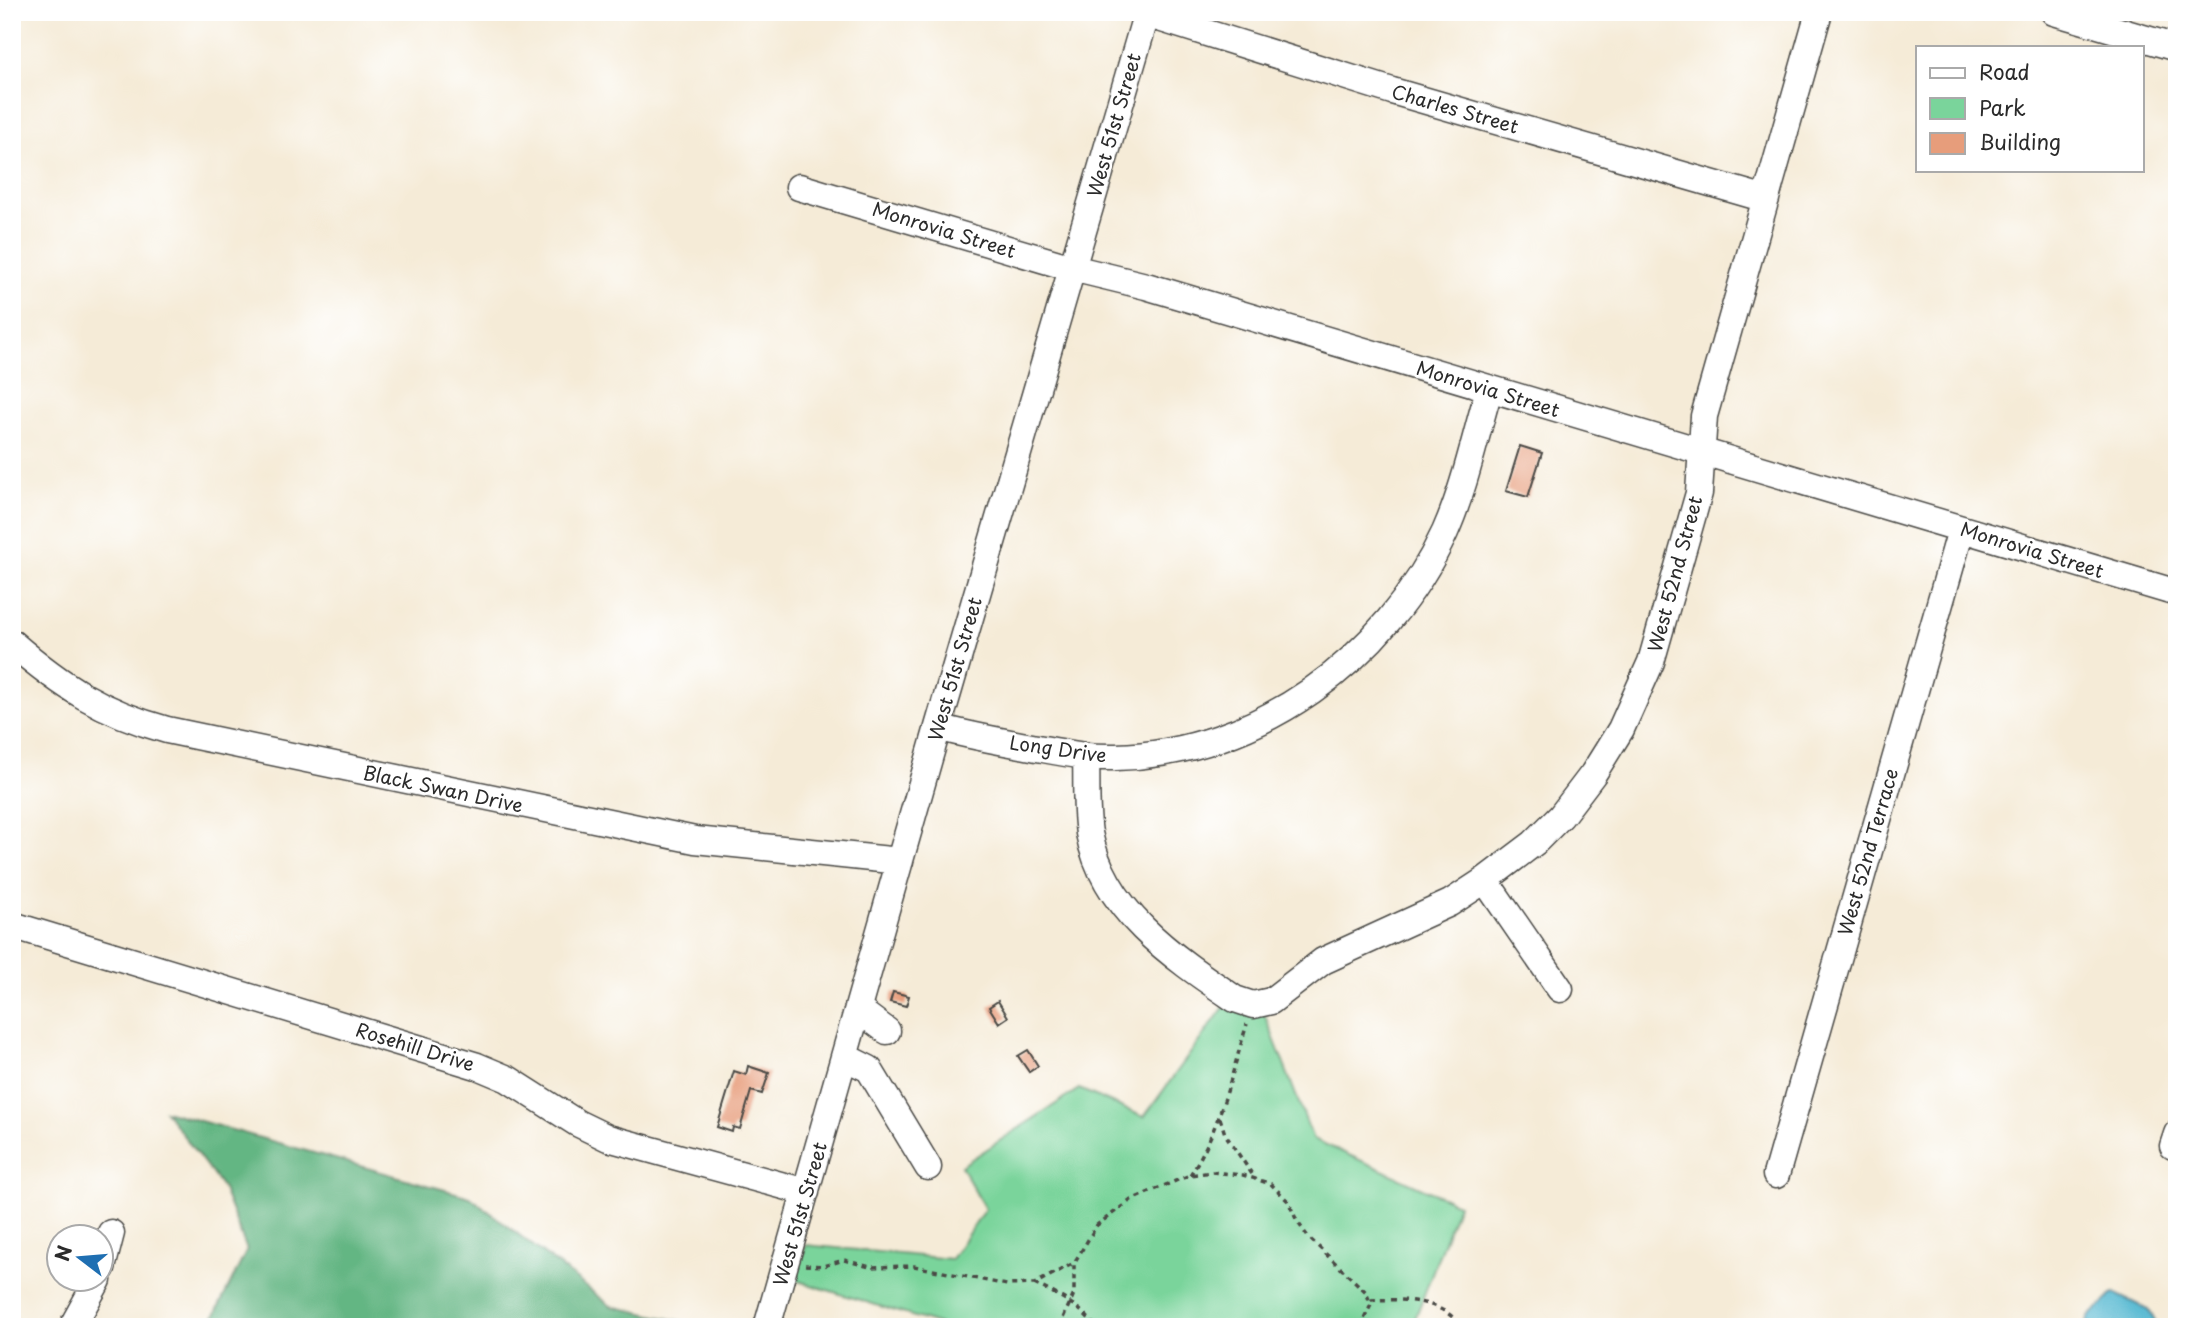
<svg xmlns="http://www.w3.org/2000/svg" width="2189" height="1339" font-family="'Playpen Sans',sans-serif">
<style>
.green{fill:#7ad49b;stroke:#528063;stroke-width:2}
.forest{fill:#63b683;stroke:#477057;stroke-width:2}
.water{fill:#52b7d0;stroke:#3e717e;stroke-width:2}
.building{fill:#e79d7b}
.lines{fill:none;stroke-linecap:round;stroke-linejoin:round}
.minor-casing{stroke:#494845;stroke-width:29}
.path{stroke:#494845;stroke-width:3.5;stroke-dasharray:5 5;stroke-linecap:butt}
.minor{stroke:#fff;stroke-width:26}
.labels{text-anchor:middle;stroke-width:5;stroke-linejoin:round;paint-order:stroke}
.street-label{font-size:19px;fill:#2b2b2b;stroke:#fff}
</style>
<rect width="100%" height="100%" fill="#fff"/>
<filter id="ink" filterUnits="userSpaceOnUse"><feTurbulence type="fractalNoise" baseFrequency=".0143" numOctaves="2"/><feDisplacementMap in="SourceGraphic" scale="14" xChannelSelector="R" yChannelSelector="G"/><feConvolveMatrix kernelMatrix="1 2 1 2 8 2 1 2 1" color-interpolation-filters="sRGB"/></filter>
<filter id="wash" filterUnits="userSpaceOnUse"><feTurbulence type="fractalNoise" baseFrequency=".00686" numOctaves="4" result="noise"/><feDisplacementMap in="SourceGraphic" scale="28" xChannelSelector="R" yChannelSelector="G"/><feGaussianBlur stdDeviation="1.57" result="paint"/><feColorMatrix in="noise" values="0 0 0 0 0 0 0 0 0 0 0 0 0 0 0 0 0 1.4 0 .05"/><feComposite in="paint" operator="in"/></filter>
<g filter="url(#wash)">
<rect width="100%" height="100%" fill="#f5ebd7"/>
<!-- green -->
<path class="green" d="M1224,1007L1264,1013L1313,1139L1458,1204L1412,1327H947L795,1280L806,1245L951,1259L985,1209L961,1166L1079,1089L1144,1117Z"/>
<!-- forest -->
<path class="forest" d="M165,1111L470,1197L611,1306L707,1327H209L247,1250L222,1187Z"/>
<!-- water -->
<path class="water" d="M2114,1293L2149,1310L2158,1327H2085L2089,1317Z"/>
<g id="blocks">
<!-- building -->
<path class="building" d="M1520,446L1542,453L1528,497L1506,491Z
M893,992L909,996L906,1006L890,1002Z
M998,1001L1008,1017L999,1023L989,1007Z
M1028,1050L1038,1066L1029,1072L1018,1056Z
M748,1066L769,1073L762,1094L751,1091L740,1129L733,1127L732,1132L717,1127L734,1071L746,1075Z"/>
</g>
</g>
<g filter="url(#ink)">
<use href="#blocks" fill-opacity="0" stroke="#494845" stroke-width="2"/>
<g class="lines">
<!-- minor casing -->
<g class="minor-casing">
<path id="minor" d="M2054,12L2177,48
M1146,14L1392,91L1766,199
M799,187L1072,268L1146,286L2177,593
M12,643C63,687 102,712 167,730L695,840L900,861
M938,727C969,736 1000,741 1032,747C1060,752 1087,758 1116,757C1257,754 1387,658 1445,532C1465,487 1475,437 1489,390
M1086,757C1087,782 1085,808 1089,833C1104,911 1173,957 1235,999L1253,1005L1271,1001L1323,961L1450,903L1485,880L1534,843L1561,816L1593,774L1621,729L1651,662L1699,493L1704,416L1819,12
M1485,880L1560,989
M12,925L477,1066L508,1079L577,1123L608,1138L806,1192
M859,1010L887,1031
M845,1057L869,1069L928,1167
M2173,1146L2177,1134
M1776,1175L1961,530
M102,1268L111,1233
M72,1327L98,1280
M767,1327L938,727L1147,12"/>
</g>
<!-- path -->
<path class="path" d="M1220,1118L1225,1134L1256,1180
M1190,1175C1220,1129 1231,1076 1247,1024
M805,1265L823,1266L844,1260L870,1267L914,1266L1007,1285L1034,1284L1074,1263
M1034,1284C1059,1295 1079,1305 1096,1327
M1371,1300C1403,1299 1440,1298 1462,1327
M1059,1327L1074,1294V1263L1097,1225L1131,1200L1161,1187L1190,1175L1212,1172L1243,1175L1271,1184L1288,1201L1297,1221L1308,1237L1366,1292L1371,1305L1360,1327"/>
<!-- minor -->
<use href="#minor" class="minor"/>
</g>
</g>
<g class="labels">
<!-- street labels -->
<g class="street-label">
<text transform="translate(1455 109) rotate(16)" y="7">Charles Street</text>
<text transform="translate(1114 125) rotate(-74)" y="7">West 51st Street</text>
<text transform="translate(944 230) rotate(17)" y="7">Monrovia Street</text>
<text transform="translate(1488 389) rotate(17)" y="7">Monrovia Street</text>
<text transform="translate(2032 550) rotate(17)" y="7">Monrovia Street</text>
<text transform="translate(1675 574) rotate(-75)" y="7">West 52nd Street</text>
<text transform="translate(955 669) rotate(-74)" y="7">West 51st Street</text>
<text transform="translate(1058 749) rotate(8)" y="7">Long Drive</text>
<text transform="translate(443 789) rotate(12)" y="7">Black Swan Drive</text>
<text transform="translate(1868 852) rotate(-74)" y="7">West 52nd Terrace</text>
<text transform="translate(415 1047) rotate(17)" y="7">Rosehill Drive</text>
<text transform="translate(800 1214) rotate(-74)" y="7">West 51st Street</text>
</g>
</g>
<!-- margin -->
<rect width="2189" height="1339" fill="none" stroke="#fff" stroke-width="42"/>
<!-- legend -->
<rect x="1916" y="46" width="228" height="126" fill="#ffffff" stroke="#aaaaaa" stroke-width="2"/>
<rect x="1930" y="68" width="35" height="10" fill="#ffffff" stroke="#aaaaaa" stroke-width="2"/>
<text x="1979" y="80" font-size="21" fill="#2b2b2b">Road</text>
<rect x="1930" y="98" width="35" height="21" fill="#7ad49b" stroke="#aaaaaa" stroke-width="2"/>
<text x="1979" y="116" font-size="21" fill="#2b2b2b">Park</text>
<rect x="1930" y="133" width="35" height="21" fill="#e79d7b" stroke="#aaaaaa" stroke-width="2"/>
<text x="1979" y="150" font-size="21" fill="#2b2b2b">Building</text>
<!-- north arrow -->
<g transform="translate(80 1258) rotate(286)"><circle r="33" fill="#ffffff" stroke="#aaaaaa" stroke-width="2"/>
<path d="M0-5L12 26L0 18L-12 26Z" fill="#1f6fb2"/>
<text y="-10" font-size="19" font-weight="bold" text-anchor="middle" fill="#2b2b2b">N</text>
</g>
</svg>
